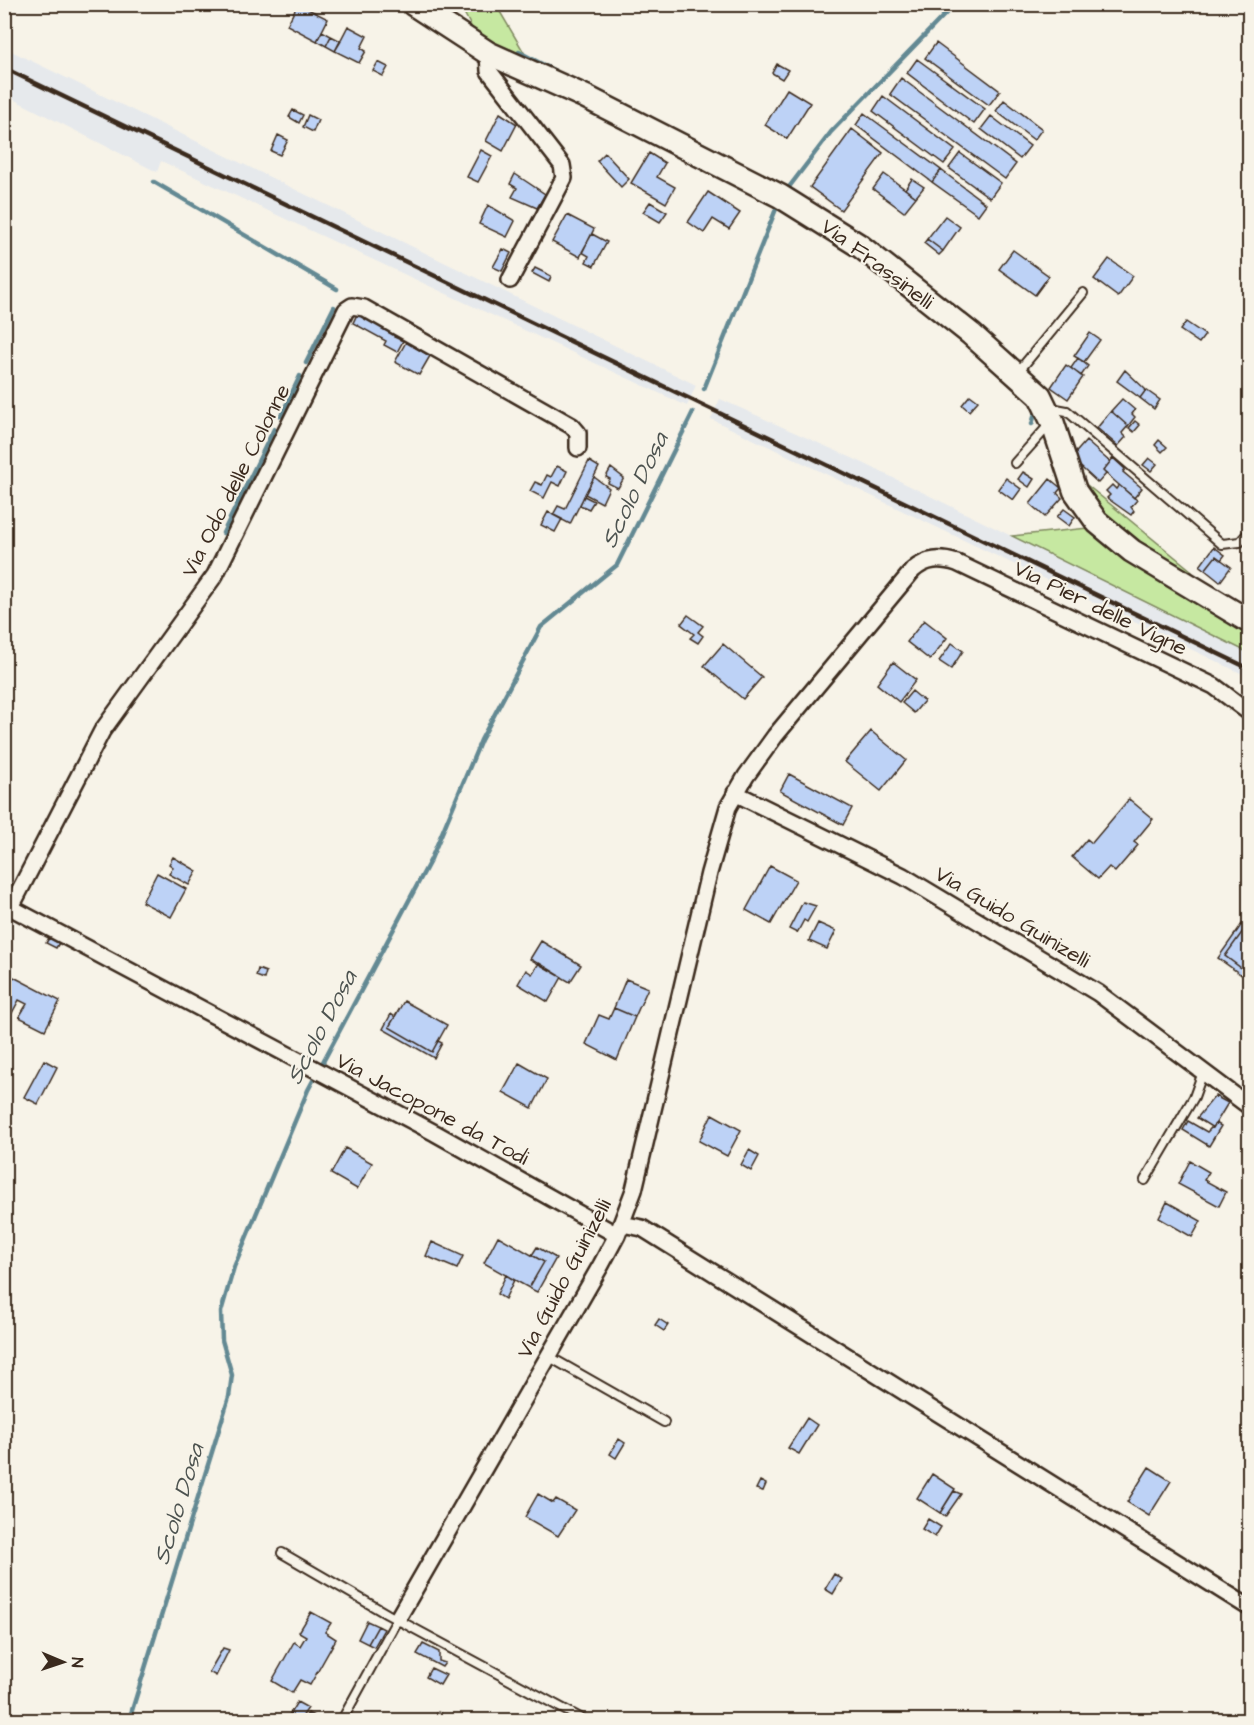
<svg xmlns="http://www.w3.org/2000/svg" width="1254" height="1725" font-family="'Architects Daughter',sans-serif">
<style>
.built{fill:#e6e9ec}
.green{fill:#c6e8a1;stroke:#808960;stroke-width:1.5}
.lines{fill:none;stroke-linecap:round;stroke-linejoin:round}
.stream{stroke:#648993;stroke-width:4.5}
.building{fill:#bdd2f6;stroke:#3b2a1e;stroke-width:1.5}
.lane-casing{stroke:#3b2a1e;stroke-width:12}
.street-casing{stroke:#3b2a1e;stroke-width:20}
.secondary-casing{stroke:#3b2a1e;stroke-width:27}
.lane{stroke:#f7f3e8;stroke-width:8}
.street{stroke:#f7f3e8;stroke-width:15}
.secondary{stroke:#f7f3e8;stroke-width:22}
.rail{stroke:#3b2a1e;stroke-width:4.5}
.labels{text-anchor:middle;stroke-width:4.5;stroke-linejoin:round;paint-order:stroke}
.street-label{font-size:22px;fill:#3b2a1e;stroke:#f7f3e8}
.water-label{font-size:24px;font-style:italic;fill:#4c524f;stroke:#f7f3e8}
</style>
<rect width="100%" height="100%" fill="#f7f3e8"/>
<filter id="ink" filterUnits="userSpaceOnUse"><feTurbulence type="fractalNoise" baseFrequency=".0167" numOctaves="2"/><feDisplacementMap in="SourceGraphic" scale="12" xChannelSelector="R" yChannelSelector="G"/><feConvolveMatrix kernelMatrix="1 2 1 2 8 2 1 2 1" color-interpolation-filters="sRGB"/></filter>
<g filter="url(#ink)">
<!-- built -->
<path class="built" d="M5,48L696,385L687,406L161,161L157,172L5,95Z
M720,399L861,462L1249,653V677L711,419Z"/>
<!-- green -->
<path class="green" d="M460,5H496L532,66L473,30Z
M1071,472L1192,571L1187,579L1118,535Z
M1088,528L1249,627V653L1012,536Z"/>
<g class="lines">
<!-- stream -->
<path class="stream" d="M519,52L557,72
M154,182L337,289
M786,191L831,132L955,4
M306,363L334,307
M704,389L778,204
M281,416L300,376
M1032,424L1036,410
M223,533L274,429
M129,1720L229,1397L232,1375L222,1340L221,1312L234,1267L308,1090L431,859L481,740L541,627L617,565L693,412"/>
</g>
<!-- building -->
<path class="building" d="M298,4L328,19L317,41L287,25Z
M348,26L367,36L361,48L366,51L359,63L335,51Z
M322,31L331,36L326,46L317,41Z
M331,36L341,41L335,51L326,46Z
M936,43L1000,91L989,105L925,58Z
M917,59L985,109L974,124L907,73Z
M378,62L388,67L383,76L373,71Z
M777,64L788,70L782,79L772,73Z
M901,78L1016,164L1005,179L890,94Z
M787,89L810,103L787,139L765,125Z
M883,96L955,150L944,164L873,111Z
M1004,100L1042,129L1034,140L996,111Z
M293,110L303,115L299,123L289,117Z
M500,113L517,124L503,151L486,141Z
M864,113L941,170L932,182L856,125Z
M308,115L318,120L313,132L303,127Z
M991,116L1030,146L1020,159L981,129Z
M852,129L883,153L841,210L810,187Z
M278,135L288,140L280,155L271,151Z
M481,150L492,156L478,182L467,177Z
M605,153L629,179L621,187L597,161Z
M649,153L665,163L657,177L675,187L666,203L631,183Z
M960,153L1001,183L990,198L949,168Z
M941,170L986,204L978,215L932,182Z
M515,174L545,194L537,208L512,197L517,188L510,184Z
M884,174L916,197L904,212L873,189Z
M912,179L924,187L916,197L905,189Z
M708,192L740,213L729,229L713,219L704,233L688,222Z
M650,202L667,212L660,222L643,212Z
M488,205L515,221L507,237L479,224Z
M567,215L594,229L580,257L552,242Z
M945,216L960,227L943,251L927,239Z
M592,234L607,242L594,266L586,262L589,256L582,252Z
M927,239L943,251L939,255L924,243Z
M503,249L511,253L502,271L493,267Z
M1013,250L1049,276L1035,295L999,269Z
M1109,259L1133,276L1118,297L1094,279Z
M535,268L551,276L549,282L532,273Z
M358,312L397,332L394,337L403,341L397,352L384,345L386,341L353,323Z
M1186,322L1205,335L1199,343L1180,330Z
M1090,333L1100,340L1084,362L1074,356Z
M406,342L430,356L419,375L395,362Z
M1078,358L1088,366L1081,376L1071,368Z
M1066,365L1083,377L1068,399L1051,387Z
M1125,370L1146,390L1140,398L1117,381Z
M1146,390L1160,400L1154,409L1140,398Z
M970,395L978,401L969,411L962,405Z
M1122,399L1135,410L1132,414L1135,417L1128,426L1111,411Z
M1111,411L1128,426L1122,433L1126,437L1118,446L1097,428Z
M1135,421L1140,425L1134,432L1129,428Z
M1159,440L1167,447L1162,452L1155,445Z
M1086,441L1110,462L1103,471L1106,474L1098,483L1071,458Z
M1113,458L1125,469L1123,472L1142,488L1134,498L1103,471Z
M1149,458L1157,464L1151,471L1143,465Z
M589,461L599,467L570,524L553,515L558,506L565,509Z
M557,466L567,471L560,486L552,482L544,498L530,491L535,482L542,485L547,475L551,477Z
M611,468L624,478L618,488L608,483L610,479L606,477Z
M1023,472L1034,479L1029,487L1018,479Z
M594,477L609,488L602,503L585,494Z
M1006,478L1021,489L1013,500L998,489Z
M1050,479L1061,488L1057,493L1062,498L1045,517L1030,504Z
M1112,485L1116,489L1119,485L1137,500L1131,507L1134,511L1131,515L1107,498L1110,495L1106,491Z
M584,496L594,501L589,509L580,505Z
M1064,509L1075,517L1069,526L1057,517Z
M548,512L562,519L555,532L541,525Z
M1214,547L1225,555L1221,560L1216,556L1205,570L1200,566Z
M1216,556L1231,567L1220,582L1205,570Z
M688,615L703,626L698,632L703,636L698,643L690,638L694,634L681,624Z
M924,620L947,638L930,660L907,642Z
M952,643L963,651L951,669L939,661Z
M723,644L762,677L743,699L704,666Z
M893,662L916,680L899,702L877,684Z
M912,691L924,701L914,713L902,703Z
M871,731L906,760L881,791L845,762Z
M789,774L852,808L843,825L780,791Z
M1129,799L1153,819L1134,842L1138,845L1115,872L1109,867L1098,879L1072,857L1087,839L1092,843Z
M173,857L197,871L189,885L169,874L173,867L169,864Z
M770,866L796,880L771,924L746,910Z
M157,873L186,889L171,917L142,902Z
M803,902L816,906L807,922L804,920L797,933L789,929Z
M818,923L836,931L827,949L809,941Z
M1242,924L1246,927L1225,956L1248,973L1250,970V981L1218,958Z
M1246,927L1250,930L1248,973L1225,956Z
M49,938L59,943L56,948L46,943Z
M541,941L581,965L570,982L530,959Z
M539,963L562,977L548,1002L518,984L526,970L532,974Z
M258,969L266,972L264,979L256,976Z
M4,972L60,1001L45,1030L19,1017L27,1004L19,1000L12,1013L4,1009Z
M626,979L648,988L635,1017L614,1008Z
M404,1001L447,1025L432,1052L389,1027Z
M614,1008L635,1017L617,1060L586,1044L599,1015L609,1019Z
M391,1014L395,1017L389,1027L432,1052L438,1041L442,1043L434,1058L383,1029Z
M44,1060L57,1067L38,1104L24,1097Z
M519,1063L547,1079L532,1108L503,1092Z
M1215,1096L1228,1103L1213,1128L1197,1118Z
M712,1114L741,1130L727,1156L699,1141Z
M1188,1121L1207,1132L1216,1123L1221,1126L1209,1146L1183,1130Z
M345,1148L372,1163L357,1189L331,1174Z
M749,1150L759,1156L751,1171L741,1165Z
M1190,1161L1209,1172L1204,1180L1226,1192L1219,1206L1178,1184Z
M1167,1202L1201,1221L1192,1237L1159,1218Z
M498,1236L544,1262L529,1288L484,1263Z
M432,1242L463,1256L457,1269L426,1256Z
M537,1247L556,1258L537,1292L529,1288L544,1262L532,1255Z
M506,1275L514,1280L505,1299L497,1294Z
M659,1319L668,1325L664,1331L655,1325Z
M807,1418L817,1425L799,1454L788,1448Z
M619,1439L625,1443L616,1458L610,1454Z
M1149,1467L1171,1481L1149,1516L1127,1502Z
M932,1474L955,1489L940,1513L917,1498Z
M760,1481L766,1484L763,1491L756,1489Z
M954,1491L961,1494L945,1517L940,1513Z
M538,1494L553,1503L556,1499L575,1510L558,1536L525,1517Z
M928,1519L941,1527L935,1537L922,1529Z
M834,1574L842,1579L833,1594L825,1589Z
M311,1612L331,1623L325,1632L336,1639L310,1685L300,1680L292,1693L272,1681L294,1642L300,1646L306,1636L299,1632Z
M367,1621L378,1626L368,1644L358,1639Z
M378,1626L384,1629L374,1647L368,1644Z
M423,1644L439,1652V1661L445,1663L442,1667L417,1654Z
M223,1648L229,1650L216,1676L209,1672Z
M431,1668L446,1675L440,1685L426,1677Z
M297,1702L308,1708L300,1720H286Z
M438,1712L453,1720H433Z
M308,1713L321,1720H303Z"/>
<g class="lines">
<!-- lane casing -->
<g class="lane-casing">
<path id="lane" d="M1018,372L1083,293
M1051,408L1067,411L1222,544L1240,542L1250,531
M1015,463L1050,424
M1145,1180L1194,1097L1203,1072
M548,1356L664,1422
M282,1553L387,1614L584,1720
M342,1720L398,1618"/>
</g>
<!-- street casing -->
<g class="street-casing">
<path id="street" d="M488,53L489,71L562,165L564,178L510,280
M735,793L903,876L1098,993L1250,1107
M4,904L435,1133L617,1235
M11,907L102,731L215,575L346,310L352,306L364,308L572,426L578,433V448
M622,1224L642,1228L1250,1608
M398,1618L601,1265L617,1235L634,1190L709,873L728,807L746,776L775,736L913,570C927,558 940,558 957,563L1214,686L1250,713"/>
</g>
<!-- secondary casing -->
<g class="secondary-casing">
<path id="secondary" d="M413,4L488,53L586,97L780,196L860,246L971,334L1040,396L1052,421L1075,491L1097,522L1132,551L1250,622"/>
</g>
<!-- lane -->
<use href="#lane" class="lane"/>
<!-- street -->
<use href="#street" class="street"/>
<!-- secondary -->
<use href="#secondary" class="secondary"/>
<!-- rail -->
<path class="rail" d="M4,68L1250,669"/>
</g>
</g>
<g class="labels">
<!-- street labels -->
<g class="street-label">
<text transform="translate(878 263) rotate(37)" y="8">Via Frassinelli</text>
<text transform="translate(235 480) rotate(-63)" y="8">Via Odo delle Colonne</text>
<text transform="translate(1101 607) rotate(26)" y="8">Via Pier delle Vigne</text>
<text transform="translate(1013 916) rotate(31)" y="8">Via Guido Guinizelli</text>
<text transform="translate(433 1108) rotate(28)" y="8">Via Jacopone da Todi</text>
<text transform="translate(563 1278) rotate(-62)" y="8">Via Guido Guinizelli</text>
</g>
<!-- water labels -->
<g class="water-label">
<text transform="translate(634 490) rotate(-64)" y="8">Scolo Dosa</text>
<text transform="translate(321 1027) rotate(-62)" y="8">Scolo Dosa</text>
<text transform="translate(178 1504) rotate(-73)" y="8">Scolo Dosa</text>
</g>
</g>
<!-- margin -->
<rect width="1254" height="1725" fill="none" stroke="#f7f3e8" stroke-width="24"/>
<rect x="12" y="12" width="1230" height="1701" fill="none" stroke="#3b2a1e" stroke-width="2" filter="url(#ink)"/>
<!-- north arrow -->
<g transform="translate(63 1662) rotate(92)" stroke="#f7f3e8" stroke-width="4.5" paint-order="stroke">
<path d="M0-4.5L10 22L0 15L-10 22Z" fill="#3b2a1e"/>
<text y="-9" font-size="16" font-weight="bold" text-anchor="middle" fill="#3b2a1e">N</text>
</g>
</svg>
